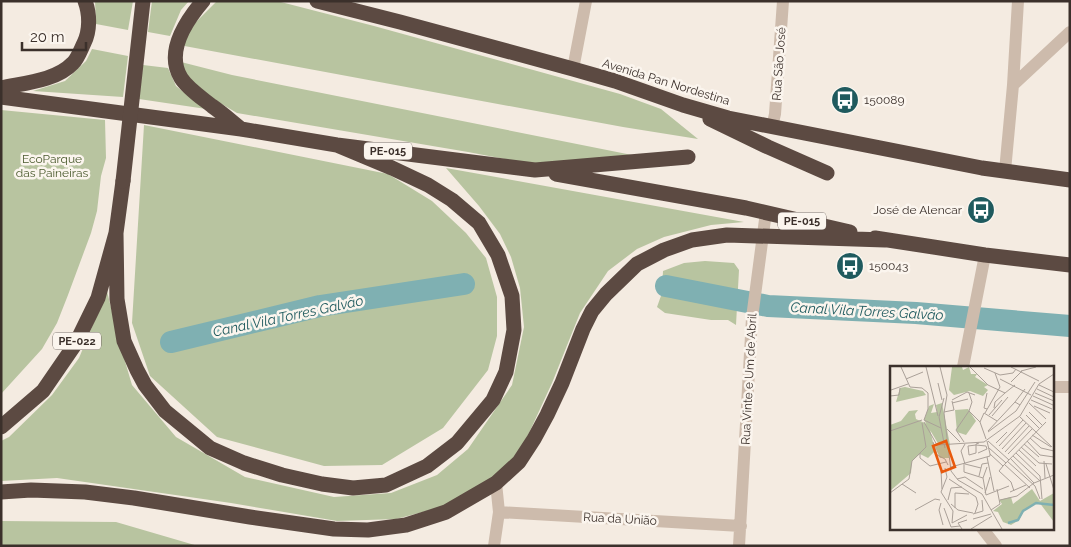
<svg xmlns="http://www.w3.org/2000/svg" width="1071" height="547" font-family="Raleway,sans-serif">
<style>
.green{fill:#b8c4a0}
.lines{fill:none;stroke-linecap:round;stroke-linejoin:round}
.canal{stroke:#7fb0b2;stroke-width:22}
.minor{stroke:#cdbbac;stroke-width:12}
.highway{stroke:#5c4a42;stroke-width:15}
.highway-bridge{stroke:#5c4a42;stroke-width:15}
.labels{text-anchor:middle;stroke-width:5;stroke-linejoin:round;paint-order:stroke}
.shield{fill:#fbf5ee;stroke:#756b66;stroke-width:1}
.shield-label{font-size:11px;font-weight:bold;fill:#3b302b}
.street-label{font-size:12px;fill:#3b302b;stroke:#fbf5ee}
.poi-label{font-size:12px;fill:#3b302b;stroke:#fbf5ee;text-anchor:start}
.park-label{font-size:12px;fill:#4a5a2e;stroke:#fbf5ee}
.water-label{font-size:14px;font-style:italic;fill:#1f5a5e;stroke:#fbf5ee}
.inset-river{fill:none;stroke:#7fb0b2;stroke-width:2.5}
.inset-road{fill:none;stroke:#aaa098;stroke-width:1}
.view{fill:#e8590c;fill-opacity:0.15;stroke:#e8590c;stroke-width:2.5}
.inset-edge{fill:none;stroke:#3b302b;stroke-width:2.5}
</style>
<rect width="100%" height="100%" fill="#f4ebe1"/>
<!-- green -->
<path class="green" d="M95,1H133L128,30L96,24Z
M152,1H189L181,10L170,36L148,32Z
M217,1H277L374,26L620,94L661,109L698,139L623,127L179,45L196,22Z
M92,49L128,56L123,97L33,91L65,81L86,61Z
M181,62L232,75L632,155L537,165L468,152L237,113L198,90L186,75Z
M143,65L168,68L176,86L191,98L213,110L139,99Z
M1,110L105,120L106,158L101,176L97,211L91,233L68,295L57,323L42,349L1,394Z
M144,125L388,174L432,201L466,233L486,258L497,297V336L488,370L443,428L382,465L324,466L217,437L150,376L132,323Z
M446,168L744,222L711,225L664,237L637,249L608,271L580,313L552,383L517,459L492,481L442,507L396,519L337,521L231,503L57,478L1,481V441L9,437L52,395L79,358L107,291L119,341L132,385L176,437L245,477L334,497L391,493L437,475L468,449L512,385L524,327L520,288L511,257L500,234L479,206Z
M705,261L734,263L739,270L736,325L728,320H711L665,313L657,307L662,293L663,271L684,263Z
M1,521L116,522L198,546H1Z"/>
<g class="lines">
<!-- canal -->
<path class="canal" d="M666,286L768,306L916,313L1070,326
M171,342L320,306L464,284"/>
<!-- minor -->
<path class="minor" d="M573,69L586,1
M1013,85L1070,32
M772,127L775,114L783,1
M1005,171L1013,85L1018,1
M963,367L985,255
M1052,387H1070
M499,512L741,526
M982,528L996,546
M494,546L499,512L496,483
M739,546L752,318L766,212"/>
<!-- highway -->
<path class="highway" d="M203,1C186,21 165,52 181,78C188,89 202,98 212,106C222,113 230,120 240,128
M317,1L400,22L573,69L615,81L683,105L728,118L982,168L1070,180
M1,88C24,83 56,81 73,63C78,58 81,49 84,43C90,31 90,14 85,1
M1,97L241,129L337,145L535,170L688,157
M710,119L768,147L827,173
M556,174L746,208L850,232
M116,233L117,299L124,341L137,370L145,385L165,411L210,448L244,463L282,475L322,484L353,488L386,485L427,466L457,443L493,400L506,372L514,330L512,296L498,255L479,223L452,200L428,185L392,168L337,145
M875,238L985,255L1070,265
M1,427L43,391L76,343L98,298L116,233L123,181
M1,492L31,490L85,492L134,498L250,517L334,529L368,530L406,525L446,512L496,483L519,462L534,439L547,415L562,383L583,329L592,311L606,294L637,264L664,250L692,240L727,235L885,240"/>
<!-- highway-bridge -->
<path class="highway-bridge" d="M123,181L143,1"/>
</g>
<!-- icons -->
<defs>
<g id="bus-disc" transform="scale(1.4375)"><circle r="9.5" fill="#1f5a5e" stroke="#fbf5ee"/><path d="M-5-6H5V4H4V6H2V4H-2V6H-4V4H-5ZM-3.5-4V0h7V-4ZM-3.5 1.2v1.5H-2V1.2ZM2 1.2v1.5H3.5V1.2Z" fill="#fff"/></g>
</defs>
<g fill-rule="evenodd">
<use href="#bus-disc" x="845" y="100"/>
<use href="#bus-disc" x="981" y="210"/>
<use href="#bus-disc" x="850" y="266"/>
</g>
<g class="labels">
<!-- shield labels -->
<g class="shield">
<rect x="364" y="142.5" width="48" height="17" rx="4"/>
<rect x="778" y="212.5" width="48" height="17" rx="4"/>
<rect x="53" y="332.5" width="48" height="17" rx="4"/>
</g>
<g class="shield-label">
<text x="388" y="155">PE-015</text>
<text x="802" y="225">PE-015</text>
<text x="77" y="345">PE-022</text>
</g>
<!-- street labels -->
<g class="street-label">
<text transform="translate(779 64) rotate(-86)" y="4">Rua São José</text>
<text transform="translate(666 82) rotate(17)" y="4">Avenida Pan Nordestina</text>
<text transform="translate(749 379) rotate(-87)" y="4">Rua Vinte e Um de Abril</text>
<text transform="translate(620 519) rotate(3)" y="4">Rua da União</text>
</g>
<!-- poi labels -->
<g class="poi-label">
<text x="864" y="104">150089</text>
<text x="962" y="214" text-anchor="end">José de Alencar</text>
<text x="869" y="270">150043</text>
</g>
<!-- park labels -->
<g class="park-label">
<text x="52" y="163">EcoParque<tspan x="52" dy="14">das Paineiras</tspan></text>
</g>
<!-- water labels -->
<g class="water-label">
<text transform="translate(867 311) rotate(3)" y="5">Canal Vila Torres Galvão</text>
<text transform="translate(288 316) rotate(-12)" y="5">Canal Vila Torres Galvão</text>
</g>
</g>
<!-- overview -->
<g transform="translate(890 366)">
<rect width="164" height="164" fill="#f4ebe1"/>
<path d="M62,1H72L73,4L79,1L81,8H87L85,11L98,19L94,21L98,24L93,30L80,25L64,29L59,24ZM15,21L33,25L36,29L6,36L10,22ZM52,37L60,79L59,92H50L45,81L49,79L34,54L39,40L44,38L41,47L47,46L46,39ZM78,43L86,55L76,69L67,66L65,44ZM28,44L25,48L26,53L39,59L45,85L38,92L30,88L22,95L21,107L0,125V59L11,55L19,45ZM142,123L150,135L164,127V156L149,136L135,143L129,154L121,159L113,156L108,146L103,145L112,138L109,134L121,131L123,138Z" fill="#b8c4a0"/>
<path class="inset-river" d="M118,157L128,154L133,145L146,137L164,139"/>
<path class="inset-road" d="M11,1L20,21L32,22L38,27V43L34,54M36,1L48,50M50,1L57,29L54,47L61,105L68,114L92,128L112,163M80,1L98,19L115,27L125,19M121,1L149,15M94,2L110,9L123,7L126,3M131,5L146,1M16,13L33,6M110,13L141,29M121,16L132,5M48,17L52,34M149,19L164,26M147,23L164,31M1,24L18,18M79,27L82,36L79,45L90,56L96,73M97,27L94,42L97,43M145,27L164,35M0,30L9,29L10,22M143,30L163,39M54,32L49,51L55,82M62,34L77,26L85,29M141,34L162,43M125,36L135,23M62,37L78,33M139,37L156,53M144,40L160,47M104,42L105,36L115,27M54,46L64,44L62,35M139,46L152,59M95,47L110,21L105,7M99,49L112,34M136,49L149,62M102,50L118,31M130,51L162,81M34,54L51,62M34,56L47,79L94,76L130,50L149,18L164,8M90,56L94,47L107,55M57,63L70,76M0,65L32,54M98,65L125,36L130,39M98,66L126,45L145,16M142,69L161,81M140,72L151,82L164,85M97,75L100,88L113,100L156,56M98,75L119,94M137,75L150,89L164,91M43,76L47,89L55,93L58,99M74,76L66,64L79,45M106,77L117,66M75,78L71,85L75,98L91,102M134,78L149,91M109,80L133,54M131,81L149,97L162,98M99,82L116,97M112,83L136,57M129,84L146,100M115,86L139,60M30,87V92L40,100L56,96M88,87L97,83L96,80L86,79L78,80L79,89L86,87V78L89,77M126,87L150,110L152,133M118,88L142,63M123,90L150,115M97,91L104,125M120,92L144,117M117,95L145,120L150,133M154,95L155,112M74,97V106L93,112M114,98L140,122M156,98L164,124M113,100L109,105L121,116L124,125M61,101L100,90V88M55,102L57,111L51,126L63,145L62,157L77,149M51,105L52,123M89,110L92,98L98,97M59,113L86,131L88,138L85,147M67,113L75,111L93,123M12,118L26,127M120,126L136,119M0,127L19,113L22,95L36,81L32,57M95,127L100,111M96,129L93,112L97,101M96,129L119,120M58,134L61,122L72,121M110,134L127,130L144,117L164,109M51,137L49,144L53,159M61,138L68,144L83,147M54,142L61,161L70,160M65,142V127L79,128M25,144L45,133L50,134M101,144L110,138L107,123M83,148L93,145L92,134M83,153L101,148M72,163L68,157L77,154M81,163L102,150"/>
<path class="view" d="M56,75L65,101L52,106L43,80Z"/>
<rect width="164" height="164" class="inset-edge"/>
</g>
<!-- border -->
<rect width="1071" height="547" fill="none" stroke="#3b302b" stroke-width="5"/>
<!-- scale -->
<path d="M22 42v8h64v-8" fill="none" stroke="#3b302b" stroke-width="2.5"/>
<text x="30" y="42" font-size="15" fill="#3b302b" stroke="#fbf5ee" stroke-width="4" paint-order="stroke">20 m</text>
</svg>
